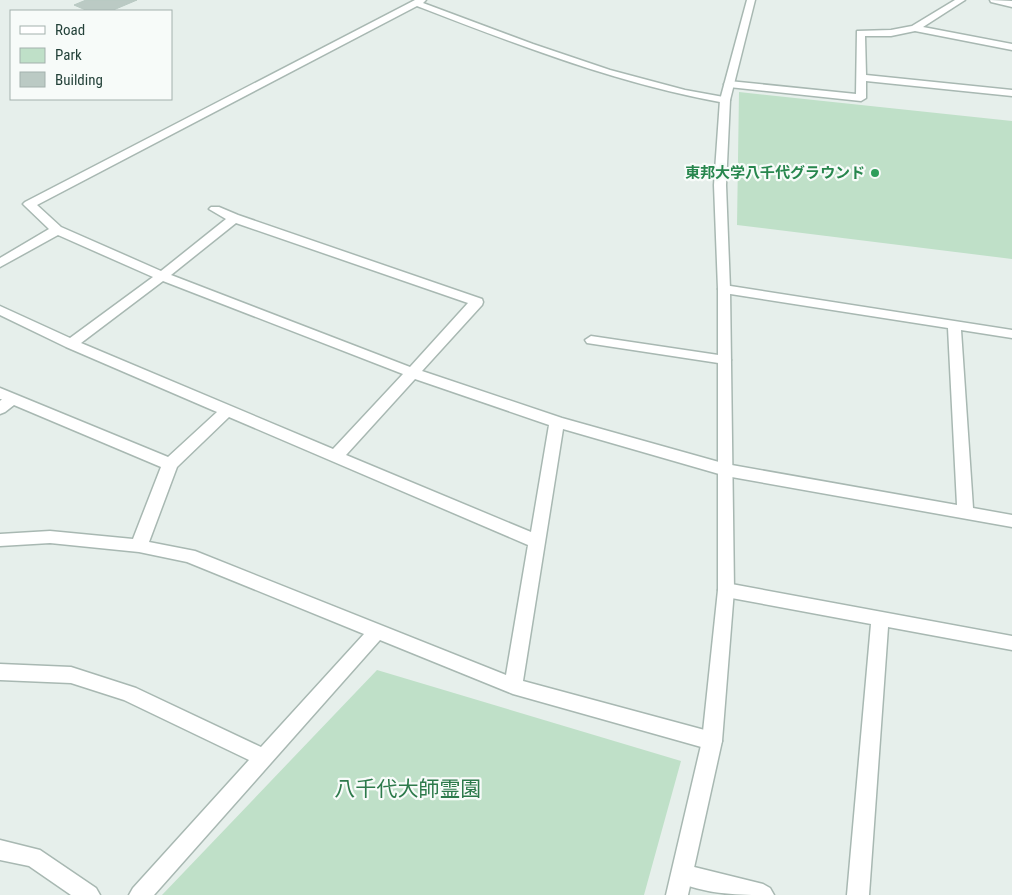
<svg xmlns="http://www.w3.org/2000/svg" width="1012" height="895" font-family="'Roboto Condensed','Noto Sans JP',sans-serif">
<style>
.green{fill:#bfe0c8}
.building{fill:#bbcac4;stroke:#b8c9c2}
.lines{fill:none;stroke-linecap:round;stroke-linejoin:round}
.service-casing{stroke:#a8b8b2;stroke-width:3}
.minor-casing{stroke:#a8b8b2;stroke-width:3}
.tertiary-casing{stroke:#a8b8b2;stroke-width:3}
.service{fill:#fff;fill-rule:evenodd}
.minor{fill:#fff;fill-rule:evenodd}
.tertiary{fill:#fff;fill-rule:evenodd}
.leisure-dot{fill:#2e9e5b;stroke:#f7fbf9;stroke-width:2}
.labels{text-anchor:middle;stroke-width:4.5;stroke-linejoin:round;paint-order:stroke}
.far-leisure-label{font-size:15px;font-weight:bold;fill:#27864d;stroke:#f7fbf9;text-anchor:end}
.near-park-label{font-size:21px;fill:#2d7a4b;stroke:#f7fbf9}
</style>
<rect width="100%" height="100%" fill="#e6efeb"/>
<!-- green -->
<path class="green" d="M739,92L1012,121V259L737,225Z
M377,670L681,761L644,895H162Z"/>
<!-- building -->
<path class="building" d="M86,0H137L111,11H88L74,5Z"/>
<g class="lines">
<!-- service casing -->
<g class="service-casing">
<path id="service" d="M591,336L725,356L731,360L725,364L587,343L585,340Z"/>
</g>
<!-- minor casing -->
<g class="minor-casing">
<path id="minor" d="M415,0H426L423,3L533,44L610,70L685,90L729,98L730,100L725,103C618,84 518,45 417,6L37,205L61,227L161,271L226,219L209,209L211,207H219L238,215L482,299L483,302L482,305L422,371L562,418L726,464L957,505L948,328L724,293L718,289L724,285L1012,330V338L961,330L973,508L1012,515V527L726,476L563,429L523,681L712,732L719,735L722,741L719,747L712,750L513,694L380,640L154,895H129L133,888L249,760L124,700L71,683L0,680V664L71,667L136,688L261,747L364,634L187,562L139,552L50,543L0,546V534L50,531L133,539L161,467L14,405L5,412L0,414V401L2,399H0V388L168,457L217,412L66,347L0,315V306L70,338L153,277L58,235L0,267V258L49,229L25,206L23,204L25,202ZM236,223L468,303L410,367L171,275ZM163,281L403,374L333,449L81,343ZM415,379L549,425L531,532L346,455ZM229,417L528,545L506,675L195,551L149,542L177,467Z
M955,0H965L923,27L1012,44V50L915,31L891,36H865L866,75L1012,90V96L866,81V98L861,101L729,87L724,84L729,81L856,94L857,31L891,30L912,26Z
M990,0L1012,1V7L991,2Z
M726,583L1012,636V650L888,627L869,895H847L871,624L726,597L720,595L718,590L720,585Z
M0,840L40,850L96,888L100,895H71L29,866L0,860Z
M682,864L763,884L770,888L774,895C737,895 709,895 675,881L672,874L675,867Z"/>
</g>
<!-- tertiary casing -->
<g class="tertiary-casing">
<path id="tertiary" d="M747,0H755L730,100L726,185L730,289L734,590L722,741L688,895H666L702,741L718,590V289L714,185L720,100Z"/>
</g>
<!-- service -->
<use href="#service" class="service"/>
<!-- minor -->
<use href="#minor" class="minor"/>
<!-- tertiary -->
<use href="#tertiary" class="tertiary"/>
</g>
<!-- markers -->
<circle class="leisure-dot" cx="875" cy="173" r="5"/>
<g class="labels">
<!-- far-leisure labels -->
<g class="far-leisure-label">
<text x="865" y="178">東邦大学八千代グラウンド</text>
</g>
<!-- near-park labels -->
<g class="near-park-label">
<text x="408" y="796">八千代大師霊園</text>
</g>
</g>
<!-- legend -->
<rect x="10" y="10" width="162" height="90" fill="#f7fbf9" stroke="#a3b1ad"/>
<rect x="20" y="26" width="25" height="8" fill="#ffffff" stroke="#a3b1ad"/>
<text x="55" y="35" font-size="15" fill="#24423a">Road</text>
<rect x="20" y="48" width="25" height="15" fill="#bfe0c8" stroke="#a3b1ad"/>
<text x="55" y="60" font-size="15" fill="#24423a">Park</text>
<rect x="20" y="72" width="25" height="15" fill="#bbcac4" stroke="#a3b1ad"/>
<text x="55" y="85" font-size="15" fill="#24423a">Building</text>
</svg>
